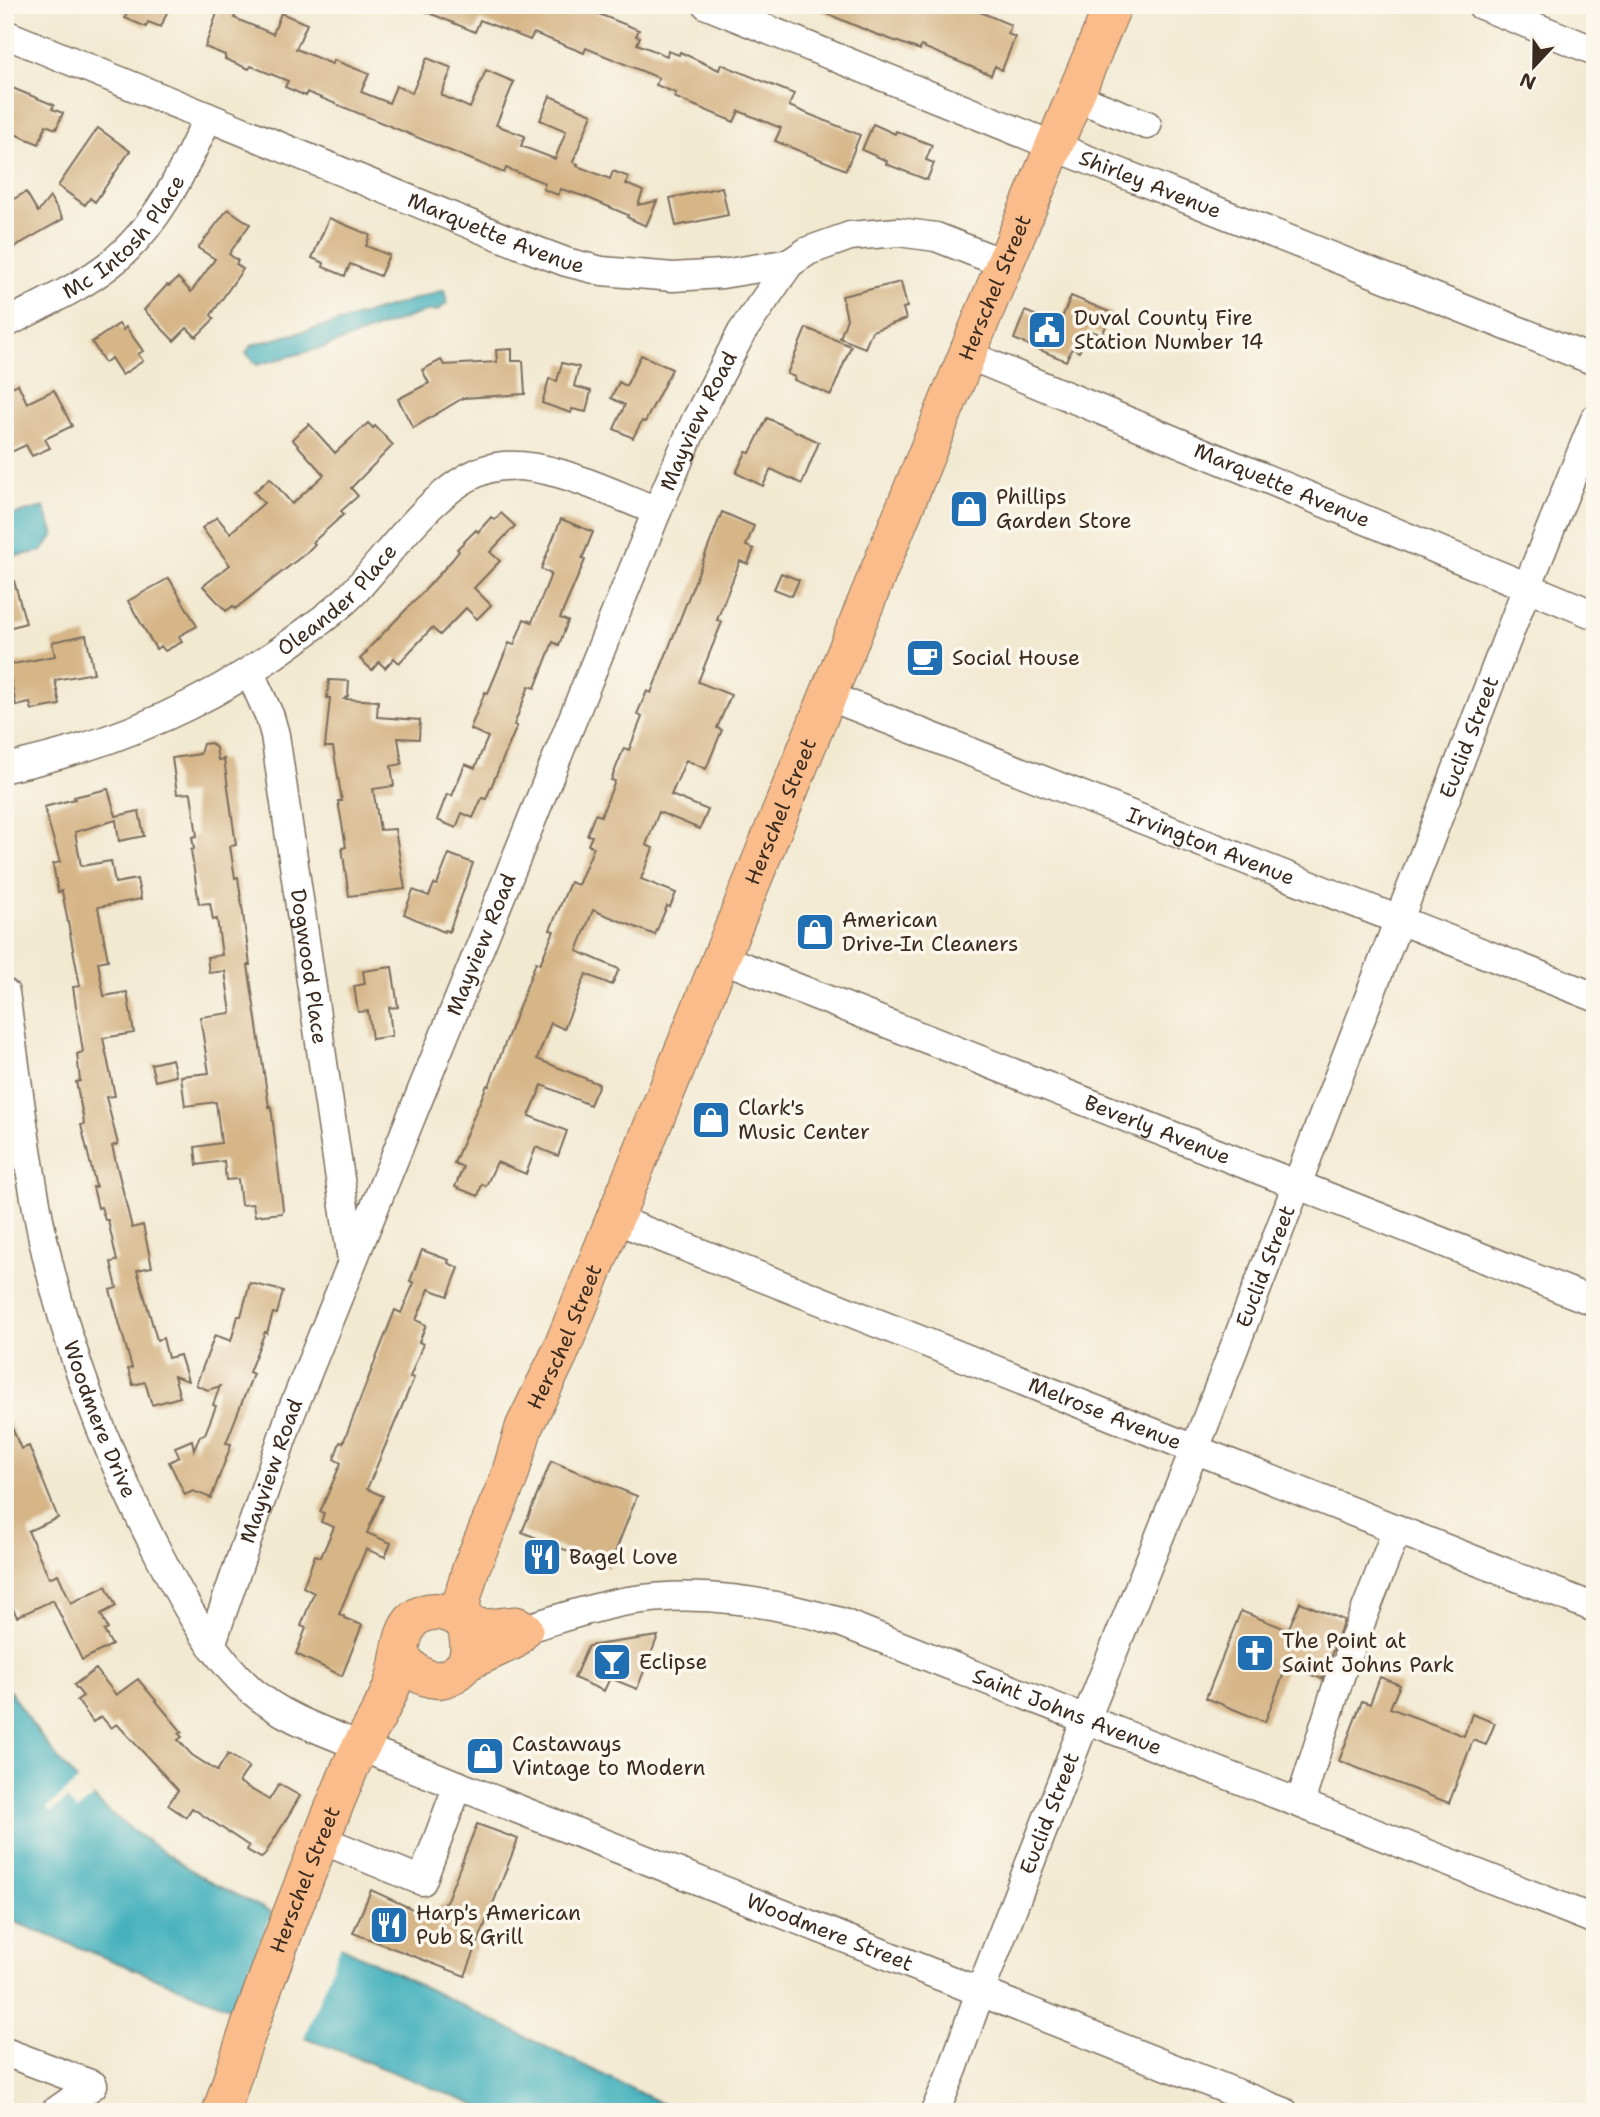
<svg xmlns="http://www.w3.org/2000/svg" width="1600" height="2117" font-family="'Shantell Sans',sans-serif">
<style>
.water{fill:#3fafbb;stroke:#3d6c6c;stroke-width:2}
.pier{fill:#f2e9d1}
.building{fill:#d6b587}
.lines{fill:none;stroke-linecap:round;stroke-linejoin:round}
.minor-casing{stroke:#7b6d5d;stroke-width:31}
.major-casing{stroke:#7b6d5d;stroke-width:39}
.minor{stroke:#fff;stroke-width:28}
.major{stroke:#f9bc8a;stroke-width:37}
.labels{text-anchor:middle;stroke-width:7;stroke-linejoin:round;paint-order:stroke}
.street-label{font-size:21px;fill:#3b2a1e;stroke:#fbf7ec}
.poi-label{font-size:21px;fill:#3b2a1e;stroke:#fbf7ec;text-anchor:start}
</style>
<rect width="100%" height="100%" fill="#fbf7ec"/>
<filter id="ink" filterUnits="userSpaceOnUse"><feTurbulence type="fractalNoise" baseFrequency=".0143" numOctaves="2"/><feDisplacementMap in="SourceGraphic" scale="14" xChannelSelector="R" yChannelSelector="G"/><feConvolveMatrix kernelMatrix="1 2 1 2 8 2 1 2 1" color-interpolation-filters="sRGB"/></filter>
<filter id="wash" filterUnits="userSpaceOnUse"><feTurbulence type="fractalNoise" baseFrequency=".00686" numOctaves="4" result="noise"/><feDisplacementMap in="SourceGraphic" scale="28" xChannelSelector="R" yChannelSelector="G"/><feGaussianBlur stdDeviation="1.57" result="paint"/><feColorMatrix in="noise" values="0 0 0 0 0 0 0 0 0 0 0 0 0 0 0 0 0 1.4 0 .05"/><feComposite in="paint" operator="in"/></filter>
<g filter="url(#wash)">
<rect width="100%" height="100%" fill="#f2e9d1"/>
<!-- water -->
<path class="water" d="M444,290L447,303L437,311H426L325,347L257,365L246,353L252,345L333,324Z
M44,507L54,535L42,551L5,558V517Z
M5,1684C31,1724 59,1764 94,1798C127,1830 167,1854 206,1880L679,2112H493L5,1918Z"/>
<!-- pier -->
<path class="pier" d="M79,1780L93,1797L77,1811L67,1799L51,1812L47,1808Z
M275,1908L342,1942L303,2040L231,2012Z"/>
<g id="blocks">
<!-- building -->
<path class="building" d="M109,5H170L161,27L148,22L146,27L125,18L127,13Z
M220,5H240L234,18L273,34L281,13L307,24L296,49L332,64L334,60L369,74L361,92L389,103L396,86L412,93L427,58L452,68L441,95L470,108L486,70L514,82L496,125L525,136L521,146L555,159L566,131L540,120L550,96L592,114L573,162L578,164L577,166L610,179L613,171L629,177L626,184L643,191L638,205L657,201L646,226L631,219L627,217L628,215L586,197L561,189L558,195L543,189L545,183L506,168L504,173L307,92L306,96L285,87L288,81L251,66L249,69L225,59V55L205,47Z
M410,5H563L577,11L579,6L639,30L636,36L640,37L637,44L667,56L668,51L679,55L680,52L719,70L721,64L794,94L789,106L860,135L846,170L775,141L781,128L739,111L734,122L674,97L676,93L656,85L659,78L586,48L584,53L534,33L530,40L480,20L475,32Z
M806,5H964L1011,25L1008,34L1015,37L1002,70L995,66L991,75L921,46L920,50L873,33Z
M5,85L54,105L52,109L63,113L56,129L46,125L39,144L5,130Z
M873,124L895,134L896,131L932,145L926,160L934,163L927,180L886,164L887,161L862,150Z
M98,128L130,151L95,202L90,198L85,205L58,186Z
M722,187L728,215L676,226L670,198Z
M26,192L38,212L50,197L63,219L9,250L5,241V204Z
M228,209L250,224L229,254L238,261L236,264L243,269L211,315L214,319L196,337L187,328L174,341L144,310L167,285L169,286L178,278L191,292L215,259L198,248Z
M329,218L370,235L366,246L389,255L380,276L350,264L345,276L323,267L324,263L312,258Z
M901,282L907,307L903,308L906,319L872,331L865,348L840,338L847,319L842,296Z
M1071,296L1112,313L1102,335L1089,330L1079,352L1072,348L1066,361L1014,339L1025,311L1059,325Z
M119,324L123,330L126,327L143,351L138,354L143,361L122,375L111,358L105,363L92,342Z
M806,328L851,346L831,395L794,380L795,377L787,374Z
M512,349V361H523L525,394L463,398L413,428L398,399L429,383L422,370L441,360L444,365L497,362L496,350Z
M641,355L672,369L645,422L642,421L633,438L614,429L625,405L611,398L619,382L626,386Z
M562,363L579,367L574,386L591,391L586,412L572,409L571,413L542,403L549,379L557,381Z
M18,384L27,403L54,390L72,426L45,439L50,448L32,456L26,445L5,455V390Z
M767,418L819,442L802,484L771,469L763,486L736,473L746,452L750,453Z
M368,423L373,428L375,426L393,445L351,488L358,496L341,511L344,514L313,542L315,544L306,553L235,609L233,606L226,611L203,586L230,565L202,528L217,517L230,533L264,503L254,492L270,478L292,504L324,475L292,439L309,424L335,453Z
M722,512L754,526L746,546L754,549L748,564L740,561L717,620L722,622L698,682L731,695L717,728L722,730L706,769L686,760L671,795L708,810L700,829L659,812L646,845L653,848L641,879L676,893L670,907L667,906L655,935L593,910L577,951L619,969L612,985L586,974L564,1029L551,1023L537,1059L599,1084L590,1105L542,1085L529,1116L567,1131L558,1156L536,1147L526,1174L497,1162L486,1186L482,1184L478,1196L455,1187L463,1167L454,1163L487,1085L489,1086L536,962L540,964L554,931L550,930L570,882L578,885L594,847L588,845L592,836L587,835L595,814L601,816L615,781L611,780L624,748L629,750L642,717L637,714L647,691L651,693Z
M501,513L515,526L490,552L500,561L474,588L491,605L477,619L466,608L440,635L432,628L399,663L394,658L385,668L379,662L372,670L360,659L367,652L366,651L424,591L452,560L459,551L457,549L476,530L478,532L491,517L495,520Z
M561,519L593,532L582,559L585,560L560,618L568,621L559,645L553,642L535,688L529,686L514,725L517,726L486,799L482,798L473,818L462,813L456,828L437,820L447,794L452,796L465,764L475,768L488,737L470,729L485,692L488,693L509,643L514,645L524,619L532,622L551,574L541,569Z
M5,567H10L26,623L5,629Z
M781,573L799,580L792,596L774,589Z
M169,578L197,626L179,636L182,642L165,651L161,646L156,649L128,601Z
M86,635L94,673L55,680L60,705L32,710L30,703L16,706L8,665L55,656L52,642Z
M329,680L349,681L348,696L344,699L378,701L377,717L420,720L419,739L398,738L402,764L391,766L394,786L373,789L380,830L395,829L405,889L349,896L342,848L346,847L338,801H342L333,747H325L330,698H327Z
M211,743L216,748L218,760L224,759L236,845L230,846L235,878L238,877L250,965H248L269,1107L271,1106L283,1209L282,1213L255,1216L253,1204L241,1205L238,1179L226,1180L224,1161L197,1165L195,1147L221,1143L216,1102L185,1106L181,1076L209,1073L200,1017L231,1013L225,971L209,973L207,957L222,955L217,919L213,920L210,903L199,904L191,850L194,849L192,837L197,836L191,793L177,794L172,758L200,754L203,744Z
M108,789L116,816L139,811L144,836L119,841L116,820L75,832L81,866L111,861L115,883L137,879L141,899L98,907L108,960L98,962L104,996L127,992L134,1033L103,1038L115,1096L106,1097L118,1144L112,1146L132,1228L143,1225L152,1267L137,1270L157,1340L163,1338L168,1358L180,1355L188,1381L174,1376L180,1397L152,1405L145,1382L133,1385L128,1369L132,1368L110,1290L117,1288L111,1262L117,1261L108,1220H105L101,1207L98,1208L93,1187H96L81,1125L84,1124L83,1116L76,1082L80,1081L77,1054L83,1052L73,987L80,986L62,891L58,892L53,864L60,862L44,807L75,799L74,797Z
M449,854L473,863L449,932L445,930L444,932L404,914L413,890L429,896L434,884L437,885Z
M392,967L398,1007L389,1008L392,1036L372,1039L368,1011L358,1012L354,986L365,984L363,971Z
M172,1059L176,1076L155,1081L151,1064Z
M422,1250L449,1260L448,1263L459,1268L448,1296L429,1289L416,1320L426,1325L419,1342L423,1344L410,1377L414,1378L367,1489L383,1496L367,1533L391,1543L385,1557L366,1549L339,1614L344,1616V1618L362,1625L342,1676L296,1654L306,1628L301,1626L314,1593L303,1587L315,1555L321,1557L334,1527L321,1522L324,1513L320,1512L341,1463L334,1459L340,1442L343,1443L395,1310L401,1313L414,1283L410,1281Z
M250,1283L283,1291L277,1314L273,1313L267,1333L265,1332L249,1372L253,1374L226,1443L231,1444L230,1448L211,1498L193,1491L185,1495L169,1462L179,1457L175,1447L192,1440L194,1450L200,1436L205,1434L216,1406L213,1405L220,1386L208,1390L196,1385L215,1335L231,1341L238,1316H241Z
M5,1411L21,1449L29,1446L58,1518L28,1531L49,1578L58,1574L71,1603L106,1586L116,1606L101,1614L108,1629L104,1631L112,1645L82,1660L53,1600L17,1617L12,1607H5Z
M551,1461L637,1496L609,1568L522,1532Z
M1300,1602L1344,1620L1322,1679L1287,1665L1265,1722L1206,1698L1241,1611L1288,1630Z
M658,1636L637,1689L610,1678L604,1691L574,1678L588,1646Z
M96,1669L116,1695L138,1679L182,1732L179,1734L182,1737L178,1740L192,1755L217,1771L228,1754L249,1767L239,1782L269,1800L279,1784L300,1796L264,1856L261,1858L247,1850L249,1846L192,1808L186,1817L168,1805L178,1790L117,1724L111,1728L101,1716L93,1722L77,1700L83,1696L74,1685Z
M1380,1677L1400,1685L1390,1708L1464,1736L1472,1714L1495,1723L1486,1745L1473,1740L1449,1803L1339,1761L1362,1701L1370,1704Z
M477,1824L518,1839L465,1976L353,1933L371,1890L423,1914L446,1902Z"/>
</g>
</g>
<g filter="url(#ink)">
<use href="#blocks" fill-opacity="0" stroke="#7b6d5d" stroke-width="2"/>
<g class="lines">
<!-- minor casing -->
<g class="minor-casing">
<g id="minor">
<path id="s1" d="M707,5L1076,155L1595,361"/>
<path d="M1481,5L1595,51"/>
<path id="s2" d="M5,34L521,245L566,262L602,271L673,277L722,274L790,263L808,251L850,236L898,232L936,237L1005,264"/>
<path d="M1075,97L1147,125"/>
<path id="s3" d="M5,324C40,305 78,289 109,265C157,227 183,172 208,117"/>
<path id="s4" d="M968,355L1595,615"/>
<path id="s5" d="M250,673L270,717L275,735L352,1261"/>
<path id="s6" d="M828,696L1595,997"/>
<path id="s7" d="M5,768C120,744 218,700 311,628C326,617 342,605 355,591C391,552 442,476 496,467C546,459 610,493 657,511"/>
<path id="s8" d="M721,958L1595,1302"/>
<path id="s9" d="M5,993C17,1076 26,1158 43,1239C66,1346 105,1450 155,1547C181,1598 209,1652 252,1691C282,1717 323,1731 360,1746"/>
<path id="s10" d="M615,1219L1595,1608"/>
<path id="s11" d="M524,1629C558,1619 592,1607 628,1601C700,1589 771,1602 840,1622L1595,1920"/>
<path id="s12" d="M211,1645L291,1413L657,511L695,422L742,332L790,263"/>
<path d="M1349,1653L1397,1529"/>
<path id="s13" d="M376,1753L1284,2112"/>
<path d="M1300,1803L1343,1667"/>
<path d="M337,1846L422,1881L458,1785"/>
<path d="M5,2052L93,2085L55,2112"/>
<path id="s14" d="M935,2112L953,2069L980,1992L1086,1719L1204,1426L1527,587L1595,419"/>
</g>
</g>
<!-- major casing -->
<g class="major-casing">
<g id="major">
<path id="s15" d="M462,1621V1600L471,1568L509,1478L524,1427L559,1355L982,318L1113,5"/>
<path d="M466,1626L488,1628L516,1625L524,1629L513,1641L467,1662"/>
<path id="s16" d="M221,2112C258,1995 303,1881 350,1768C363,1739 382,1713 393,1683C400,1664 399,1631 414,1619C430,1606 454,1611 466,1626C468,1637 471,1648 467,1659C466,1664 461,1669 457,1672C436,1689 413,1675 401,1655"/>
</g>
</g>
<!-- minor -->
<use href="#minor" class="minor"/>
<!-- major -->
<use href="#major" class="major"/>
</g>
</g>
<!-- icons -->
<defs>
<g id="civic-square" transform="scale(2.0125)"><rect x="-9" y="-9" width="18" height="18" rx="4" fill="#1f6fb2" stroke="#fbf7ec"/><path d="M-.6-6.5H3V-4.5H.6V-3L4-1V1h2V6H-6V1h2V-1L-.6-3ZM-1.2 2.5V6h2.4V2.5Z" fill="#fff"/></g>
<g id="shop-square" transform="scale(2.0125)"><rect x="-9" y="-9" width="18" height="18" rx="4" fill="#1f6fb2" stroke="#fbf7ec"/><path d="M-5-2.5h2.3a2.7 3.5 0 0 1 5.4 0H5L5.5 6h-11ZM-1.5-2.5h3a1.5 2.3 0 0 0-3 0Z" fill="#fff"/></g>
<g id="cafe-square" transform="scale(2.0125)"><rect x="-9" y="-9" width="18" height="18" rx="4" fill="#1f6fb2" stroke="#fbf7ec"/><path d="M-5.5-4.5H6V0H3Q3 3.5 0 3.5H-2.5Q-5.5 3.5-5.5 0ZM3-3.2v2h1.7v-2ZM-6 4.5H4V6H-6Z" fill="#fff"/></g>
<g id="restaurant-square" transform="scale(2.0125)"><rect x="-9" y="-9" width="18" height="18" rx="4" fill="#1f6fb2" stroke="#fbf7ec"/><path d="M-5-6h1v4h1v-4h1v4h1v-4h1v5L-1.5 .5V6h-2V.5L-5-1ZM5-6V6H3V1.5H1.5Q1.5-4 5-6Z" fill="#fff"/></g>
<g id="church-square" transform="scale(2.0125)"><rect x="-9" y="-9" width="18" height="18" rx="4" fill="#1f6fb2" stroke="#fbf7ec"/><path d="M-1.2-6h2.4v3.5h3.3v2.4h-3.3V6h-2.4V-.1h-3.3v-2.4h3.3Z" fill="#fff"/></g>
<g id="bar-square" transform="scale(2.0125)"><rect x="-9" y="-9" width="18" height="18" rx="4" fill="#1f6fb2" stroke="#fbf7ec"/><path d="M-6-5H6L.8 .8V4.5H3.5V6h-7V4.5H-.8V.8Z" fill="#fff"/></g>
</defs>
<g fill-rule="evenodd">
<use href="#civic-square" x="1047" y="330"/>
<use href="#shop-square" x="969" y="509"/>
<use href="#cafe-square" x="925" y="658"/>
<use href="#shop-square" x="815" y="932"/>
<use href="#shop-square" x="711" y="1120"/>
<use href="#restaurant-square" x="542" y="1557"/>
<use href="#church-square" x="1255" y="1653"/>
<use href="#bar-square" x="612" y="1662"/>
<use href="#shop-square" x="485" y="1756"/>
<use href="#restaurant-square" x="389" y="1925"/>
</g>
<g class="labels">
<!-- street labels -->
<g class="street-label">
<text dy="7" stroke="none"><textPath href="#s1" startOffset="478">Shirley Avenue</textPath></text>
<text dy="7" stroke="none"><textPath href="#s2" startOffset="530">Marquette Avenue</textPath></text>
<text dy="7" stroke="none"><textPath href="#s3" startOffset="150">Mc Intosh Place</textPath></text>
<text dy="7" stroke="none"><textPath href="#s15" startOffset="1438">Herschel Street</textPath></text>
<text dy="7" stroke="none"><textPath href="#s12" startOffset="1318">Mayview Road</textPath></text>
<text dy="7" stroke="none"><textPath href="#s4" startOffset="340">Marquette Avenue</textPath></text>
<text dy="7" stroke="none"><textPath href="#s7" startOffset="378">Oleander Place</textPath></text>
<text dy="7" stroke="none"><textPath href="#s14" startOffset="1475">Euclid Street</textPath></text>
<text dy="7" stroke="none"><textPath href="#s15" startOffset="872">Herschel Street</textPath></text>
<text dy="7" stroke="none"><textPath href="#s6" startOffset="411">Irvington Avenue</textPath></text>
<text dy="7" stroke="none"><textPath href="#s12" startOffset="751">Mayview Road</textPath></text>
<text dy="7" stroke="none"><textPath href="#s5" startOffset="301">Dogwood Place</textPath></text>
<text dy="7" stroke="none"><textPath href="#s8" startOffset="469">Beverly Avenue</textPath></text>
<text dy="7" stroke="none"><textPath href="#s14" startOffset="908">Euclid Street</textPath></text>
<text dy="7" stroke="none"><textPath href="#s15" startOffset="304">Herschel Street</textPath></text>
<text dy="7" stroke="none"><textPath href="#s10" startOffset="527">Melrose Avenue</textPath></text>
<text dy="7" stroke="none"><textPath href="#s9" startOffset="438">Woodmere Drive</textPath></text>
<text dy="7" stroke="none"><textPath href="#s12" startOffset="184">Mayview Road</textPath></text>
<text dy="7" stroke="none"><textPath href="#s11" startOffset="567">Saint Johns Avenue</textPath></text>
<text dy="7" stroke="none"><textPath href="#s14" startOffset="320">Euclid Street</textPath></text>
<text dy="7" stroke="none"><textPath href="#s16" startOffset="247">Herschel Street</textPath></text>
<text dy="7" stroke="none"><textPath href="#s13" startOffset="488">Woodmere Street</textPath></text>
</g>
<!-- poi labels -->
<g class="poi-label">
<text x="1074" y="325">Duval County Fire<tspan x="1074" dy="24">Station Number 14</tspan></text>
<text x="996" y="504">Phillips<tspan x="996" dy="24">Garden Store</tspan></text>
<text x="952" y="665">Social House</text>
<text x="842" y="927">American<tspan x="842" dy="24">Drive-In Cleaners</tspan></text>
<text x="738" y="1115">Clark's<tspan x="738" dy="24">Music Center</tspan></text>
<text x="569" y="1564">Bagel Love</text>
<text x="1282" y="1648">The Point at<tspan x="1282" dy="24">Saint Johns Park</tspan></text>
<text x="639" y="1669">Eclipse</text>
<text x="512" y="1751">Castaways<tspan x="512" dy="24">Vintage to Modern</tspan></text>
<text x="416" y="1920">Harp's American<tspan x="416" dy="24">Pub &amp; Grill</tspan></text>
</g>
</g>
<!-- margin -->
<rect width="1600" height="2117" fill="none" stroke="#fbf7ec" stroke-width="28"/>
<!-- north arrow -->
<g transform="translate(1534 66) rotate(202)" stroke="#fbf7ec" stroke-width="5" paint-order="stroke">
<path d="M0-5L12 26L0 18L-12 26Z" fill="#3b2a1e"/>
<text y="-10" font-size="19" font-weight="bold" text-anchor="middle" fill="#3b2a1e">N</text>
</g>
</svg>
